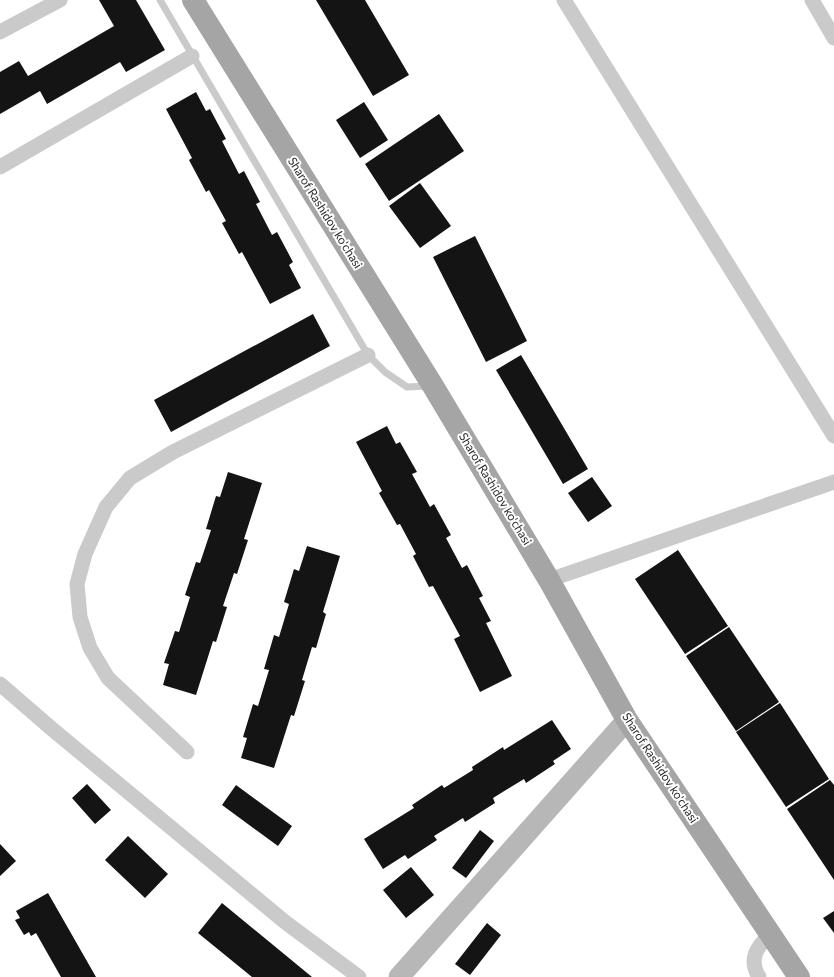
<svg xmlns="http://www.w3.org/2000/svg" width="834" height="977" font-family="Lato,sans-serif">
<style>
.building{fill:#141414}
.lines{fill:none;stroke-linecap:round;stroke-linejoin:round}
.lane{stroke:#cacaca;stroke-width:7}
.street{stroke:#cacaca;stroke-width:15}
.secondary{stroke:#b7b7b7;stroke-width:21}
.primary{stroke:#a5a5a5;stroke-width:22}
.labels{text-anchor:middle;stroke-width:4;stroke-linejoin:round;paint-order:stroke}
.street-label{font-size:12px;fill:#2d2d2d;stroke:#fff}
</style>
<rect width="100%" height="100%" fill="#fff"/>
<!-- building -->
<path class="building" d="M99,0H136L165,50L126,72L120,62L47,104L40,91L0,114V72L19,61L28,76L114,26Z
M316,0H365L409,75L373,96Z
M196,92L206,111L210,109L226,139L222,141L239,174L244,171L260,202L256,204L272,235L277,232L293,262L289,265L301,288L270,304L242,252L239,254L222,223L226,221L209,190L206,192L189,160L192,158L166,109Z
M364,102L388,140L360,158L336,120Z
M439,114L464,151L389,201L365,164Z
M420,183L451,226L420,248L389,206Z
M475,236L527,341L486,362L433,257Z
M313,314L330,346L171,432L154,400Z
M521,355L588,469L563,484L496,370Z
M387,426L396,444L400,442L417,472L412,474L430,507L434,504L451,535L446,538L462,568L467,565L483,596L479,598L491,621L486,623L512,676L480,692L454,639L460,636L433,586L429,587L413,556L416,554L400,524L397,525L379,493L382,491L356,442Z
M228,472L262,483L244,539L248,540L237,574L234,573L223,606L227,607L216,642L213,641L196,695L163,685L169,664L164,663L175,631L179,632L190,597L185,595L196,562L200,563L211,530L206,529L216,496L220,497Z
M592,477L612,506L588,522L568,493Z
M307,546L340,556L323,612L326,614L316,648L312,647L302,680L305,681L294,716L291,715L274,768L241,758L247,738L243,737L253,704L258,706L269,670L264,669L274,635L279,637L289,604L284,602L294,569L299,571Z
M678,550L728,626L685,654L635,579Z
M729,627L779,702L736,731L686,656Z
M780,703L829,779L786,807L736,732Z
M552,720L571,749L553,761L555,764L526,783L524,779L493,798L495,803L465,822L463,818L434,836L437,840L408,859L405,855L383,869L364,839L414,808L412,805L442,785L444,788L473,770L472,767L503,747L504,750Z
M830,780L834,785V880L787,809Z
M87,784L111,810L95,824L72,798Z
M236,785L292,826L278,846L222,805Z
M480,830L494,841L466,878L452,868Z
M128,836L168,874L145,898L105,860Z
M0,844L16,861L0,876Z
M411,867L434,895L406,918L383,890Z
M48,893L96,977H61L36,933L31,936L29,932L24,935L15,920L20,918L16,911Z
M222,903L312,977H252L198,933Z
M834,911V933L823,918Z
M487,923L501,935L470,975L455,964Z"/>
<g class="lines">
<!-- lane -->
<path class="lane" d="M160,0L368,355L385,372L407,387L429,386"/>
<!-- street -->
<path class="street" d="M564,0L834,436
M812,0L834,38
M0,32L60,0
M0,167L192,56
M549,580L834,482
M0,684L52,729L285,922L359,977
M187,752L108,678L90,648L80,617L77,584L85,554L106,507L130,478L173,452L368,355
M759,977C748,959 757,947 770,934"/>
<!-- secondary -->
<path class="secondary" d="M399,977L627,720"/>
<!-- primary -->
<path class="primary" d="M193,0L433,386L549,580L627,720L799,977"/>
</g>
<g class="labels">
<!-- street labels -->
<g class="street-label">
<text transform="translate(325 213) rotate(58)" y="4">Sharof Rashidov ko'chasi</text>
<text transform="translate(495 489) rotate(59)" y="4">Sharof Rashidov ko'chasi</text>
<text transform="translate(660 768) rotate(57)" y="4">Sharof Rashidov ko'chasi</text>
</g>
</g>
</svg>
